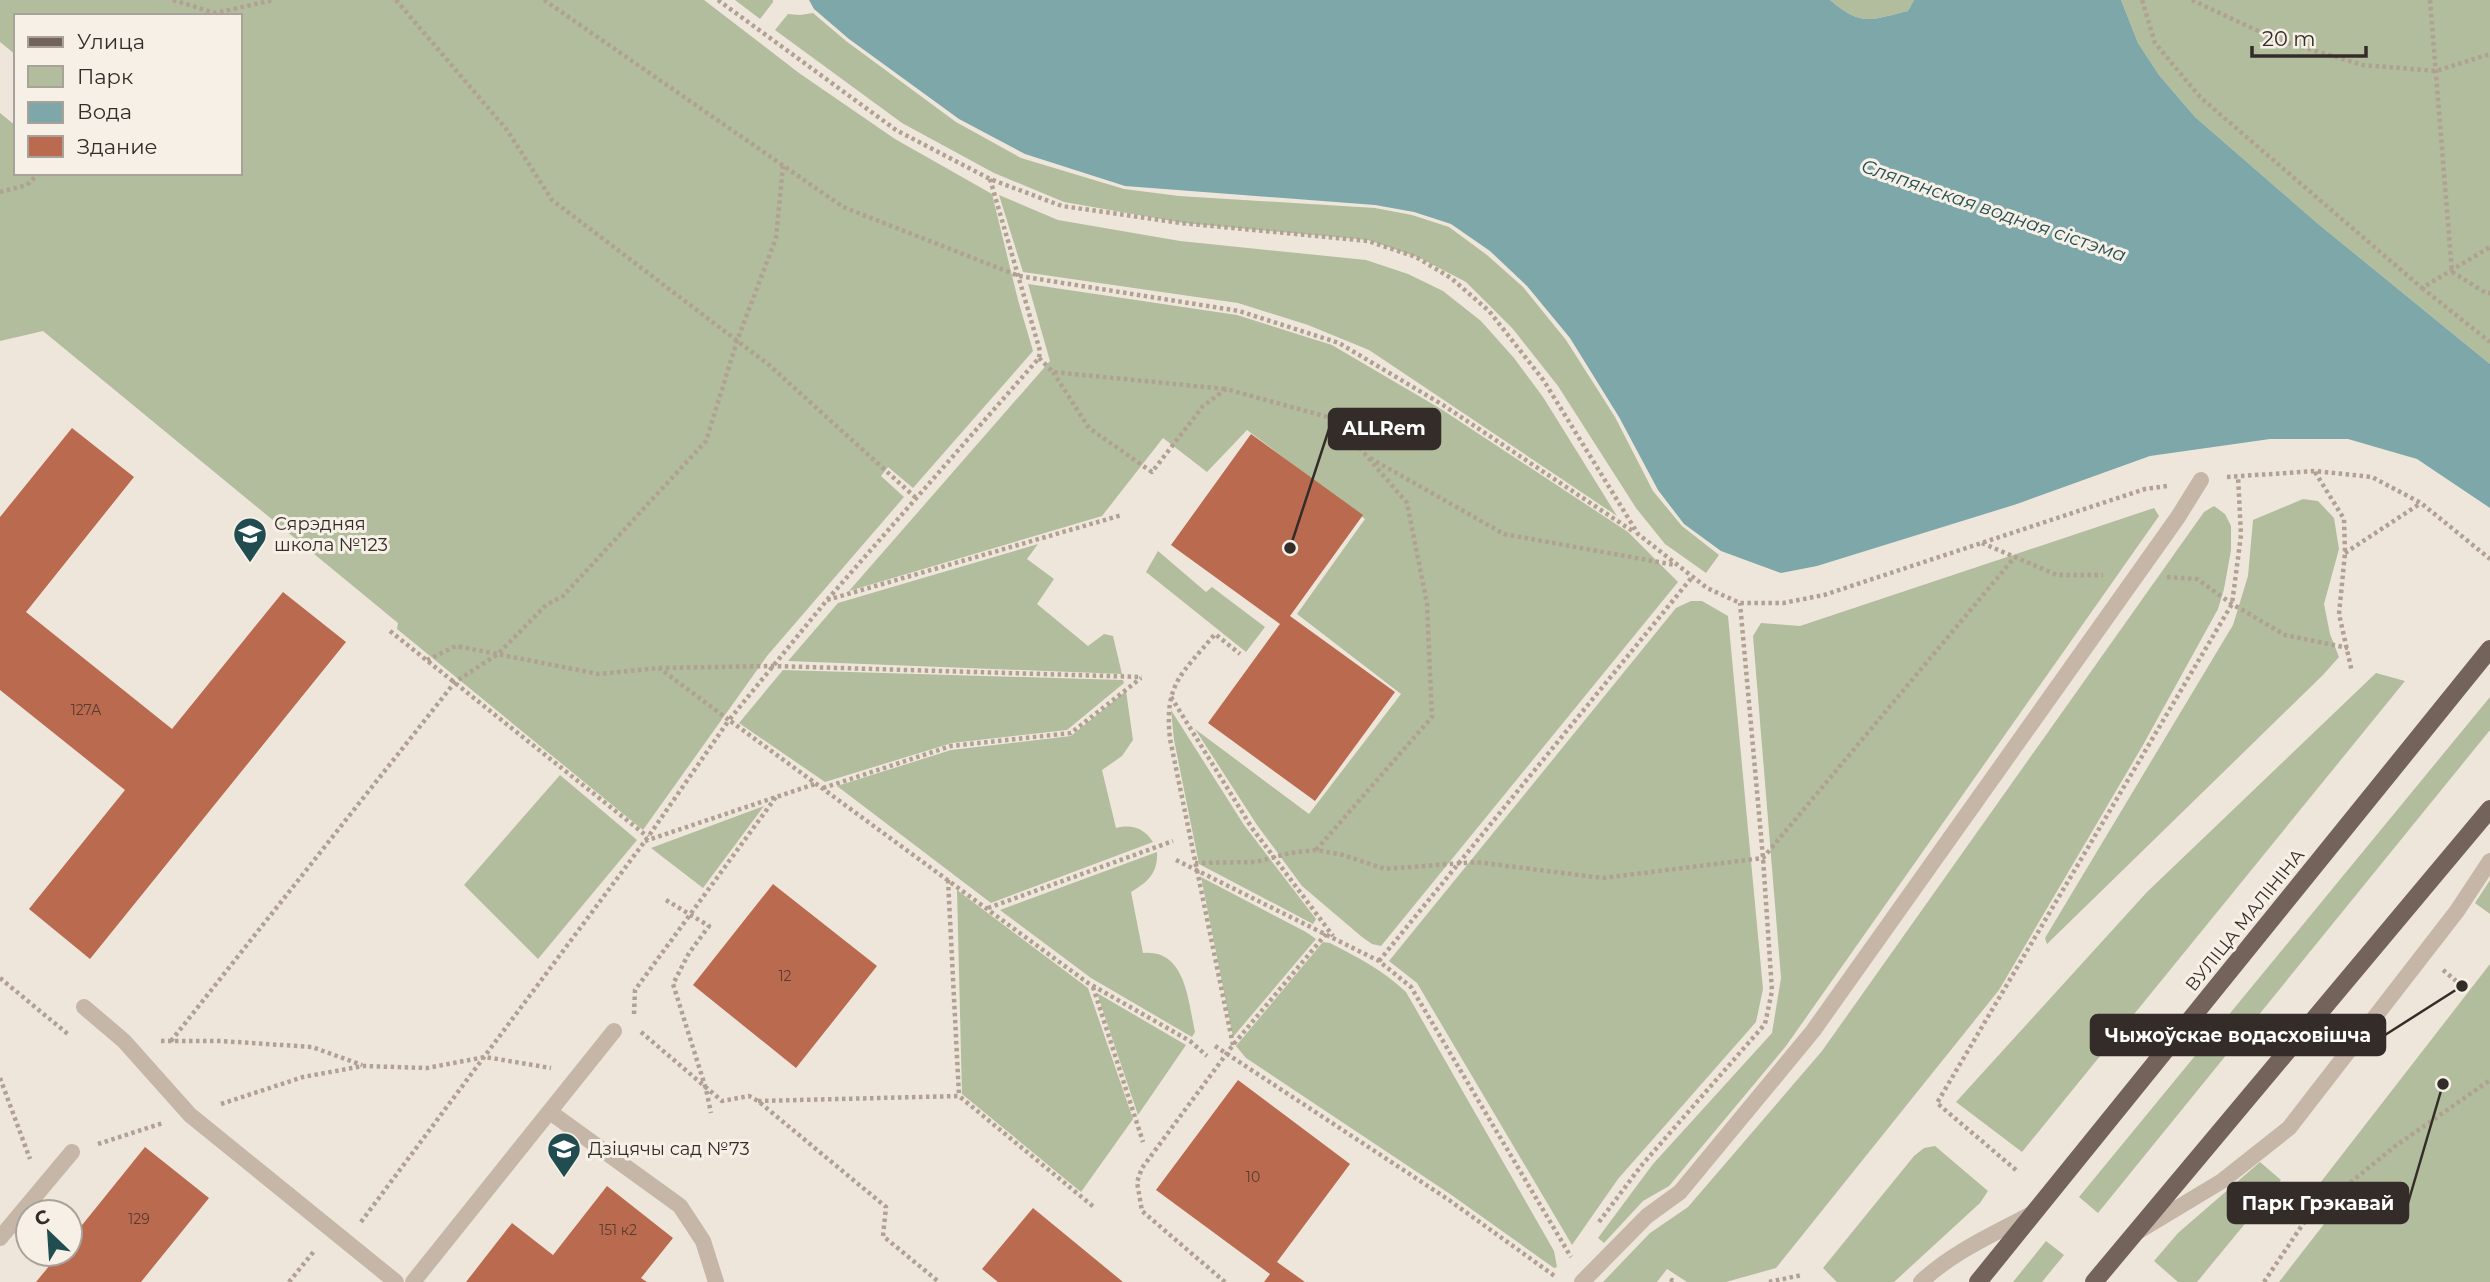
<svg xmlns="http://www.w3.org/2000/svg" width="2490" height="1282" font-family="Montserrat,sans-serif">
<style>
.green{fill:#b1bd9d}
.water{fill:#7da7a9}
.building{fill:#ba6a4e}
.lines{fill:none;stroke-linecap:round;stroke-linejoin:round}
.path{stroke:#b1a193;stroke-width:4.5;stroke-dasharray:3.5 3.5;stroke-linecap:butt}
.lane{stroke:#c6b6a8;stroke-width:16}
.primary{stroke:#74635a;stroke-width:18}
.labels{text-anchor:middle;stroke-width:6;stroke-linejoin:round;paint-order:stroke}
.number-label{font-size:14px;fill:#563c32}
.poi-label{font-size:18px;fill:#342c28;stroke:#f7f0e7;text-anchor:start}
.street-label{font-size:18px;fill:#342c28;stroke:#f7f0e7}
.water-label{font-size:19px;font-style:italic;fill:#214d51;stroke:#f7f0e7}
.leader{fill:none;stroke:#342c28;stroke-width:2.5}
.callout-dot{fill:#342c28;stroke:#f7f0e7;stroke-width:2.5}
.callout{fill:#342c28;stroke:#342c28;stroke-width:2.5}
.callout-label{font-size:19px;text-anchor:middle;font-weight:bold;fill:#fff}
</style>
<rect width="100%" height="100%" fill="#efe6db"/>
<!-- green -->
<path class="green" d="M0,0H704L799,73L895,139L992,194L1018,300L1033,351L913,488L888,467L881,476L904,497L767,656L643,830L397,629L398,623L43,331L0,341V113L16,126V173H240V16H16V55L0,42Z
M735,0H773V2L760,19Z
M1830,0H1914L1908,11C1870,20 1862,27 1830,0Z
M2121,0H2490V364L2317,223L2195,117L2159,75L2138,43Z
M813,13L846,41L956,122L1021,158L1124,189L1179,196L1375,208L1412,215L1449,227L1487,255L1523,287L1566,340L1615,417L1653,491L1682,526L1719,555L1706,573L1665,544L1636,508L1558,386L1513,329L1466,282L1420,258L1368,240L1184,223L1064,202L994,173L902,123L775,30L788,14L800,15Z
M999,195L1058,220L1180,241L1366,260L1408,274L1443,291L1481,321L1514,358L1543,397L1617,516L1369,350L1308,325L1238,303L1023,272Z
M1028,284L1237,315L1332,345L1441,409L1628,532L1678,582L1381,946L1372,944L1362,937L1302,886L1257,825L1195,729L1309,814L1401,694L1297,614L1365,519L1247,430L1207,472L1163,438L1102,516L849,591L1050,361Z
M2303,499L2318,501L2334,518L2339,549L2324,604L2330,634L2339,657L2323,675L2047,944L2045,938L2233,625L2248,576L2253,520Z
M2214,506L2225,514L2231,526V550L2224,589L2218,609L2143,745L1999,990L1776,1268L1726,1282H1687L1667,1269L1657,1282H1603L1650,1233L1688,1207L1822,1051L2204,512Z
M2154,508L2159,516L1786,1046L1669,1186L1643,1201L1604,1243L1598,1238L1653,1164L1772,1033L1781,978L1753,636L1761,623L1800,626Z
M1038,544L1027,559L1054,579L1037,604L1088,646L1104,634L1113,636L1122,674L788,661L838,603Z
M1158,551L1206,592L1212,587L1265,627L1246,652L1146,572Z
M1691,601H1702L1728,616L1763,989L1756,1022L1618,1179L1572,1245L1417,983L1389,961L1676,608Z
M783,670L1123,680L1124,683L1067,730L952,743L825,782L739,723Z
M2376,673L2405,681L2022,1152L1956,1102L2147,892Z
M1126,691L1133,740L1122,756L1102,770L1116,828C1132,824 1144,828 1153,842L991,903L837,786L951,750L1071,736Z
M2490,697V730L2098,1213L2079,1197Z
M1171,710L1244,825L1316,919L1313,924L1199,864L1174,740Z
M560,775L637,840L538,959L464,885Z
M764,806L703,888L651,848Z
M1157,852C1158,873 1148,882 1131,892L1143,953C1186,949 1188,1001 1195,1032L1192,1037L1091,978L1000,910Z
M1201,877L1306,932L1316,939L1233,1037Z
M2490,880V914L2475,903Z
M957,890L1088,988L1133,1119L1081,1192L962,1094Z
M1323,942L1330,943C1357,957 1383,970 1406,992L1554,1251L1557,1267L1554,1268L1450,1194L1246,1058L1236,1046Z
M2490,964V1282H2279L2324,1224L2303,1205Z
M1097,993L1186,1045L1138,1115Z
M1935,1146L1988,1191L1980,1203L1894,1282H1837L1823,1268L1914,1156L1924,1148Z
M2260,1162L2281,1180L2197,1282H2178L2154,1261L2178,1233Z
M2046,1241L2064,1255L2042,1282H2013Z"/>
<!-- water -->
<path class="water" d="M809,0H1830C1862,27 1870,20 1908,11L1914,0H2121L2138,43L2159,75L2195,117L2317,223L2490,364V508L2417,459L2348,439H2270L2150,456L2017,504L1817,566L1781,573L1721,551L1684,524L1658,490L1619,417L1570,338L1527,286L1490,251L1451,224L1414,212L1375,205L1125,186L1025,154L959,119L849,39L814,9Z"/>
<!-- building -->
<path class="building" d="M72,428L134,477L26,612L172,729L283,592L346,642L90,959L29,909L125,790L0,690V517Z
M1251,434L1363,515L1290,616L1395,692L1315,801L1208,723L1280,624L1171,545Z
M773,884L877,966L796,1068L693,985Z
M1238,1080L1350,1164L1277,1262L1305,1282H1264L1270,1274L1156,1190Z
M145,1147L209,1198L141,1282H36L59,1254H70V1240Z
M607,1186L673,1238L641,1278L647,1282H466L512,1223L553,1255Z
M1033,1208L1123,1282H998L982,1269Z"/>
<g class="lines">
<!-- path -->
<path class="path" d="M173,0L215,13L274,0
M396,0L507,130L552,200L769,365L916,498
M544,0L843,207L1019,276L1239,311L1339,343L1443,405L1634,532
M718,0L896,130L990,179L1062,206L1181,223L1368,241L1416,257L1451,278L1489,311L1544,381L1638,534L1707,588L1740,603H1783L1824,595L2145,489L2167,486
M2142,0L2155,43L2200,97L2422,288L2490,247
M2192,0L2275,39L2363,65L2436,71L2490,54
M2430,0L2452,272
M990,179L1040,351L1039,358L827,600L729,720L1088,983L1190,1041L1207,1056
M0,192L27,185L39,173
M2452,272L2486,293H2490
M2422,288L2490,342
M1039,358L1053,372L1225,389
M1053,372L1089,428L1152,472L1203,406L1226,389L1335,419L1407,503L1427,604L1432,717L1316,850
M1370,458L1504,534L1675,565
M2315,472L2344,519L2345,553L2339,614L2352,672
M2227,477L2315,471L2372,477L2421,503L2490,559
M1982,543L2057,575H2103
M2345,553L2421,503
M2167,577L2197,579L2232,604L2285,635L2348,648
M827,600L1122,515
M390,631L648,837
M427,660L456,646L599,674L659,668L773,666L1142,677
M1171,697L1252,828L1333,936
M823,788L951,746L1071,733L1141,678
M645,841L815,784
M1176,860L1379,961L1411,987L1571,1257
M1195,863L1256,862L1290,853L1316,850L1343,855L1385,869L1476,862L1603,878L1763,858L2014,558
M948,880L959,1096
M666,900L709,926L689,953L673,984L706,1089L711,1113
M988,908L1173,841
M1379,961L1693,576
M2443,970L2462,986
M0,978L69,1035
M1093,987L1143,1142
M634,1014L635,990L776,797
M641,1032L722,1101L749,1096L758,1101L886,1207L883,1236L939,1282
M161,1041H221L312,1047L362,1065
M171,1041L455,682L498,654L546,605L563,596L706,441L737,341L776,238L783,166
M1233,1045L1170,739C1164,683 1182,674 1215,634L1240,654
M1215,1046L1449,1200L1556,1277
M0,1078L30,1159
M758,1101L959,1096L1095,1208
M221,1104L303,1077L363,1066L427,1068L485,1057L551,1068
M98,1144L163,1123
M2016,1170L1937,1103L2232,604L2241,535L2238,476
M2307,1218L2394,1147L2490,1080
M361,1222L648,837L729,720L659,668
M1599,1222L1641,1166L1765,1024L1772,991L1763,858L1740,603
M289,1282L315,1250
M1225,1282L1142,1211L1137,1182L1142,1168L1233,1045L1326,934
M1671,1282L1672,1280L1676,1282
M1769,1282L1802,1275
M2264,1282L2307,1218L2290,1204"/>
<!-- lane -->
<path class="lane" d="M84,1007L124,1041L190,1115L396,1282
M550,1112L680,1206L703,1241L716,1282
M2139,1231L2222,1181L2289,1128L2457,911L2490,861
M0,1238L72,1152
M413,1282L614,1031
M1582,1282L1647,1216L1680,1192L1813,1031L2178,517L2201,480
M1921,1282C1952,1252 1996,1233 2033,1213"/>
<!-- primary -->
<path class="primary" d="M1978,1282L2490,649
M2094,1282L2490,809"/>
</g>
<!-- icons -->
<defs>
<g id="school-pin" transform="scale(1.75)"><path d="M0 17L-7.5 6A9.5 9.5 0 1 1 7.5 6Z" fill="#214d51" stroke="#f7f0e7"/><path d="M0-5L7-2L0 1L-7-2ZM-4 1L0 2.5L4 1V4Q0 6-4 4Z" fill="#fff"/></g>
</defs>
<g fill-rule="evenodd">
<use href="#school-pin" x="250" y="534"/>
<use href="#school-pin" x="564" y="1149"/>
</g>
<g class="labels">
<!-- number labels -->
<g class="number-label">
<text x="86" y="715">127А</text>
<text x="785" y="981">12</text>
<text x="1253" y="1182">10</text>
<text x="139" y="1224">129</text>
<text x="618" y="1235">151 к2</text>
</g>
<!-- poi labels -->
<g class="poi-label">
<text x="274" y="530">Сярэдняя<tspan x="274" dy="21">школа №123</tspan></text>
<text x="588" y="1155">Дзіцячы сад №73</text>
</g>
<!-- street labels -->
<g class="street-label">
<text transform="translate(2245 920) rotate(-51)" y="6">ВУЛІЦА МАЛІНІНА</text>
</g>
<!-- water labels -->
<g class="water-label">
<text transform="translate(1994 210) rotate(19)" y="7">Сляпянская водная сістэма</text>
</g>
</g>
<!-- callouts -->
<path class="leader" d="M1290 548L1329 429M2462 986L2385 1035M2443 1084L2408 1203"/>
<g class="callout-dot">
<circle cx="1290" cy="548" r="7"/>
<circle cx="2462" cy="986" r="7"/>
<circle cx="2443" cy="1084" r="7"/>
</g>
<g class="callout">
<rect x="1329" y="409" width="111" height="40" rx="7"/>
<rect x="2091" y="1015" width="294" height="40" rx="7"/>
<rect x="2228" y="1183" width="180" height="40" rx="7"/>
</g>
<g class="callout-label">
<text x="1384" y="435">ALLRem</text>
<text x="2238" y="1042">Чыжоўскае водасховішча</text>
<text x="2318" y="1210">Парк Грэкавай</text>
</g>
<!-- legend -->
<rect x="14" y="14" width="228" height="161" fill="#f7f0e7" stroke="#a9a29b" stroke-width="2"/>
<rect x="28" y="37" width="35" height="10" fill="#74635a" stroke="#a9a29b" stroke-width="2"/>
<text x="77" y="49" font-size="21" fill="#342c28">Улица</text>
<rect x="28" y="66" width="35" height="21" fill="#b1bd9d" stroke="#a9a29b" stroke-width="2"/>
<text x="77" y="84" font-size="21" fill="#342c28">Парк</text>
<rect x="28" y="102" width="35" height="21" fill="#7da7a9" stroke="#a9a29b" stroke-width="2"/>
<text x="77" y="119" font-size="21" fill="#342c28">Вода</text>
<rect x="28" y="136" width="35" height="21" fill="#ba6a4e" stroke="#a9a29b" stroke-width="2"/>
<text x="77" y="154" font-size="21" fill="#342c28">Здание</text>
<!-- north arrow -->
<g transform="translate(49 1233) rotate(335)"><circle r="33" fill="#f7f0e7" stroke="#a9a29b" stroke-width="2"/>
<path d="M0-5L12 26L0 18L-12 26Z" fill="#214d51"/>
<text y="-10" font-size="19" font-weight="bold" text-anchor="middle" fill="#342c28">С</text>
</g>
<!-- scale -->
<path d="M2252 46v10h114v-10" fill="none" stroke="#342c28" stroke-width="3.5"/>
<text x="2262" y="46" font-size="21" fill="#342c28" stroke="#f7f0e7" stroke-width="5" paint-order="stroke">20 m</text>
</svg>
